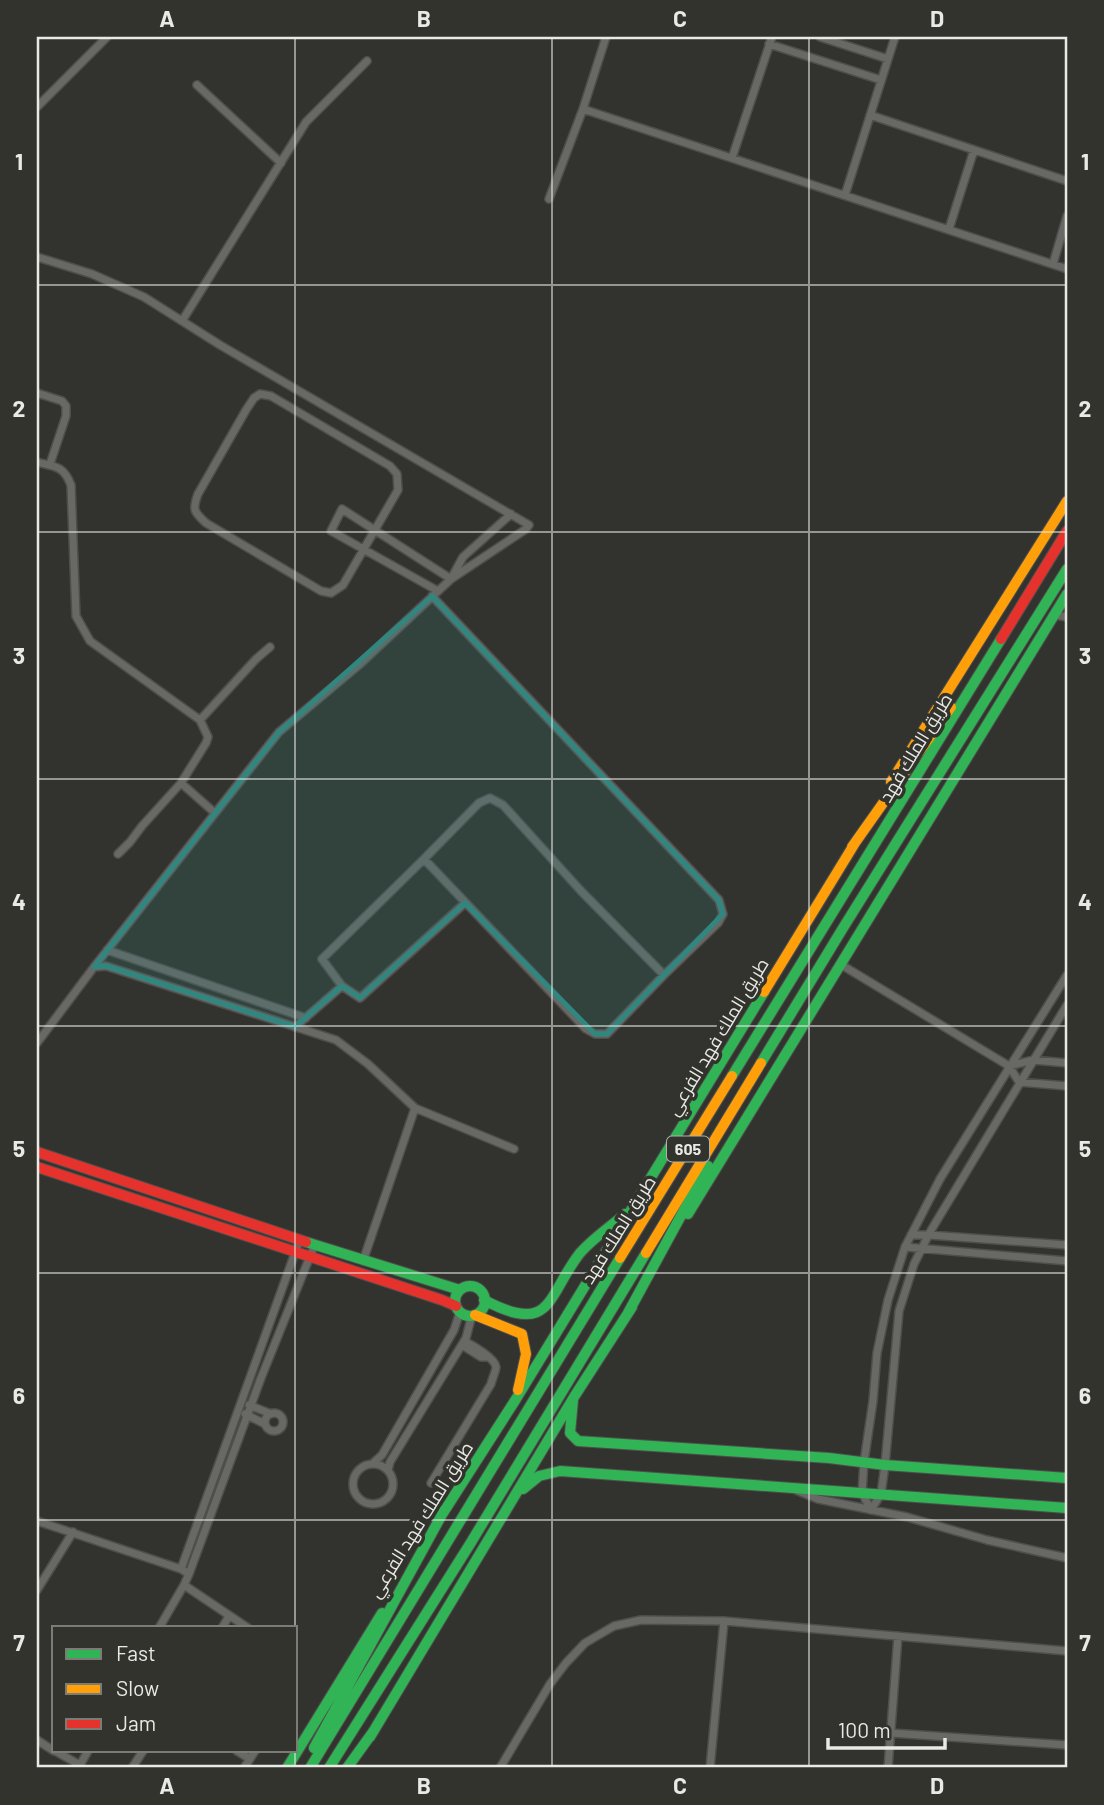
<svg xmlns="http://www.w3.org/2000/svg" width="1104" height="1805" font-family="Barlow,Cairo,sans-serif">
<style>
.lines{fill:none;stroke-linecap:round;stroke-linejoin:round}
.street-casing{stroke:#4e4e4c;stroke-width:10}
.fast-casing{stroke:#4e4e4c;stroke-width:12}
.slow-casing{stroke:#4e4e4c;stroke-width:12}
.jam-casing{stroke:#4e4e4c;stroke-width:12}
.street{stroke:#686865;stroke-width:7}
.fast{stroke:#30b455;stroke-width:10}
.slow{stroke:#ff9f0a;stroke-width:10}
.jam{stroke:#e5322d;stroke-width:10}
.marked{fill:#308780;fill-opacity:0.2;stroke:#308780;stroke-width:5;stroke-linejoin:round}
.grid{fill:none;stroke:#e9e9e5;stroke-width:2;stroke-opacity:0.55}
.labels{text-anchor:middle;stroke-width:7;stroke-linejoin:round;paint-order:stroke}
.shield{fill:#33332d;stroke:#b2b2ae;stroke-width:2}
.shield-label{font-size:16px;font-weight:bold;fill:#e9e9e5}
.street-label{font-size:18px;fill:#e9e9e5;stroke:#33332d}
.neatline{fill:none;stroke:#e9e9e5;stroke-width:2.5}
.grid-label{font-size:23px;text-anchor:middle;font-weight:bold;fill:#e9e9e5}
</style>
<rect width="100%" height="100%" fill="#32322e"/>
<g class="lines">
<!-- street casing -->
<g class="street-casing">
<path id="street" d="M606,37L583,109L1067,269
M820,37L888,59
M769,44L881,80
M197,85L281,163
M37,107L107,37
M870,115L1067,181
M732,158L772,37
M845,195L895,37
M549,199L583,109
M949,229L974,150
M37,257L92,274L144,297L220,345L529,525L526,529L451,579L360,664L279,732L94,967
M1053,264L1067,216
M182,321L306,122L367,61
M37,393L62,401L66,406V416L50,464
M260,394L271,396L390,466L397,474L398,490L343,585L331,593L321,591L206,523C194,512 192,510 198,494L246,410L254,398Z
M37,462C55,467 63,465 71,485L76,616L90,641L200,720L208,737L206,743L181,783L142,826L130,842L118,854
M438,591L331,531L342,509L451,579L463,557L511,514
M1055,615L1067,617
M200,720L256,659L270,647
M181,783L215,813
M424,859L479,803L490,798L503,805L581,891L664,975
M107,950L306,1018
M840,964L1009,1066L1019,1082L1067,1086
M1067,975L940,1179L905,1247L888,1300L877,1353L873,1401L864,1462L862,1493L871,1510L881,1494L885,1465L899,1311L914,1264L930,1232L1067,1005
M342,986L360,998L465,903
M295,1027L342,986L322,959L424,859L586,1029L595,1034H607L664,975L718,923L723,914L719,900L432,596
M37,1043L94,967L106,966L336,1040L368,1064L415,1108L363,1261
M1009,1066L1033,1060L1067,1063
M415,1108L514,1149
M911,1235H929L1067,1245
M905,1247L1067,1261
M462,1345L481,1357H487
M249,1405L271,1414
M265 1422a9 9 0 1 1 18 0a9 9 0 1 1-18 0Z
M245,1414L265,1424
M353 1484a20 20 0 1 1 40 0a20 20 0 1 1-40 0Z
M372,1464L382,1455L454,1330L460,1312
M388,1470L390,1462L466,1338L472,1315
M431,1483L491,1384C492,1379 496,1371 496,1367C495,1358 472,1345 464,1341
M796,1490L818,1499L907,1517L987,1540L1067,1558
M37,1521L181,1569L189,1574L184,1585L248,1628
M181,1569L300,1239
M189,1574L261,1378L315,1244
M37,1590L73,1532
M724,1621L1067,1651
M159,1628L184,1585
M222,1628L229,1616
M891,1733L1067,1745
M37,1740L54,1751
M55,1751L80,1765L88,1751
M237,1751L250,1759
M132,1768L143,1751
M244,1768L255,1751
M500,1768L550,1684L566,1663L585,1643L614,1626L641,1620L724,1621L710,1768
M888,1768L898,1636"/>
</g>
<!-- fast casing -->
<g class="fast-casing">
<path id="fast" d="M761,1063L843,928L1067,569
M732,1076L1001,639
M688,1214L1067,594
M306,1242L460,1290
M455 1301a15 15 0 1 1 30 0a15 15 0 1 1-30 0Z
M484,1300C553,1336 546,1297 580,1253C593,1238 610,1227 625,1214
M628,1313L708,1166
M573,1400L570,1433L578,1441L829,1458L885,1465L1067,1478
M523,1489L539,1476L560,1471L1067,1508
M443,1513L516,1399L764,992
M370,1737L574,1397L632,1307
M314,1748L445,1509
M287,1768L382,1613
M310,1768L620,1258
M329,1768L470,1544L646,1253
M347,1768L373,1732"/>
</g>
<!-- slow casing -->
<g class="slow-casing">
<path id="slow" d="M891,782L1067,501
M852,847L951,707
M764,992L855,843
M646,1253L761,1063
M620,1258L732,1076
M475,1315L522,1334L526,1354L518,1390"/>
</g>
<!-- jam casing -->
<g class="jam-casing">
<path id="jam" d="M1001,639L1067,531
M37,1152L306,1242
M37,1167L442,1300L456,1306"/>
</g>
<!-- street -->
<use href="#street" class="street"/>
<!-- fast -->
<use href="#fast" class="fast"/>
<!-- slow -->
<use href="#slow" class="slow"/>
<!-- jam -->
<use href="#jam" class="jam"/>
</g>
<!-- marked area -->
<path class="marked" d="M432,596L719,900L723,914L607,1034H595L465,903L360,998L342,986L295,1027L106,966L94,967L279,732Z"/>
<!-- grid -->
<path class="grid" d="M295,37V1628M552,37V1768M809,37V1768M37,285H1067M37,532H1067M37,779H1067M37,1026H1067M37,1273H1067M37,1520H1067M295,1751V1768"/>
<g class="labels">
<!-- shield labels -->
<rect class="shield" x="667" y="1136.5" width="42" height="25" rx="5"/>
<g class="shield-label">
<text x="688" y="1155">605</text>
</g>
<!-- street labels -->
<g class="street-label">
<text transform="translate(916 748) rotate(-59)" y="6">طريق الملك فهد</text>
<text transform="translate(718 1037) rotate(-59)" y="6">طريق الملك فهد الفرعي</text>
<text transform="translate(619 1230) rotate(-58)" y="6">طريق الملك فهد</text>
<text transform="translate(421 1520) rotate(-58)" y="6">طريق الملك فهد الفرعي</text>
</g>
</g>
<!-- border -->
<rect width="1104" height="1805" fill="none" stroke="#33332d" stroke-width="77"/>
<!-- legend -->
<rect x="52" y="1626" width="245" height="126" fill="#33332d" stroke="#7c7c77" stroke-width="2"/>
<rect x="66" y="1649" width="35" height="10" fill="#30b455" stroke="#7c7c77" stroke-width="2"/>
<text x="116" y="1661" font-size="21" fill="#e9e9e5">Fast</text>
<rect x="66" y="1684" width="35" height="10" fill="#ff9f0a" stroke="#7c7c77" stroke-width="2"/>
<text x="116" y="1696" font-size="21" fill="#e9e9e5">Slow</text>
<rect x="66" y="1719" width="35" height="10" fill="#e5322d" stroke="#7c7c77" stroke-width="2"/>
<text x="116" y="1731" font-size="21" fill="#e9e9e5">Jam</text>
<!-- scale -->
<path d="M828 1738v10h117v-10" fill="none" stroke="#e9e9e5" stroke-width="3.5"/>
<text x="838" y="1738" font-size="21" fill="#e9e9e5" stroke="#33332d" stroke-width="5" paint-order="stroke">100 m</text>
<rect x="38" y="38" width="1028" height="1728" class="neatline"/>
<g class="grid-label">
<text x="167" y="27">A</text>
<text x="424" y="27">B</text>
<text x="680" y="27">C</text>
<text x="937" y="27">D</text>
<text x="19" y="170">1</text>
<text x="1085" y="170">1</text>
<text x="19" y="417">2</text>
<text x="1085" y="417">2</text>
<text x="19" y="664">3</text>
<text x="1085" y="664">3</text>
<text x="19" y="910">4</text>
<text x="1085" y="910">4</text>
<text x="19" y="1157">5</text>
<text x="1085" y="1157">5</text>
<text x="19" y="1404">6</text>
<text x="1085" y="1404">6</text>
<text x="19" y="1651">7</text>
<text x="1085" y="1651">7</text>
<text x="167" y="1794">A</text>
<text x="424" y="1794">B</text>
<text x="680" y="1794">C</text>
<text x="937" y="1794">D</text>
</g>
</svg>
